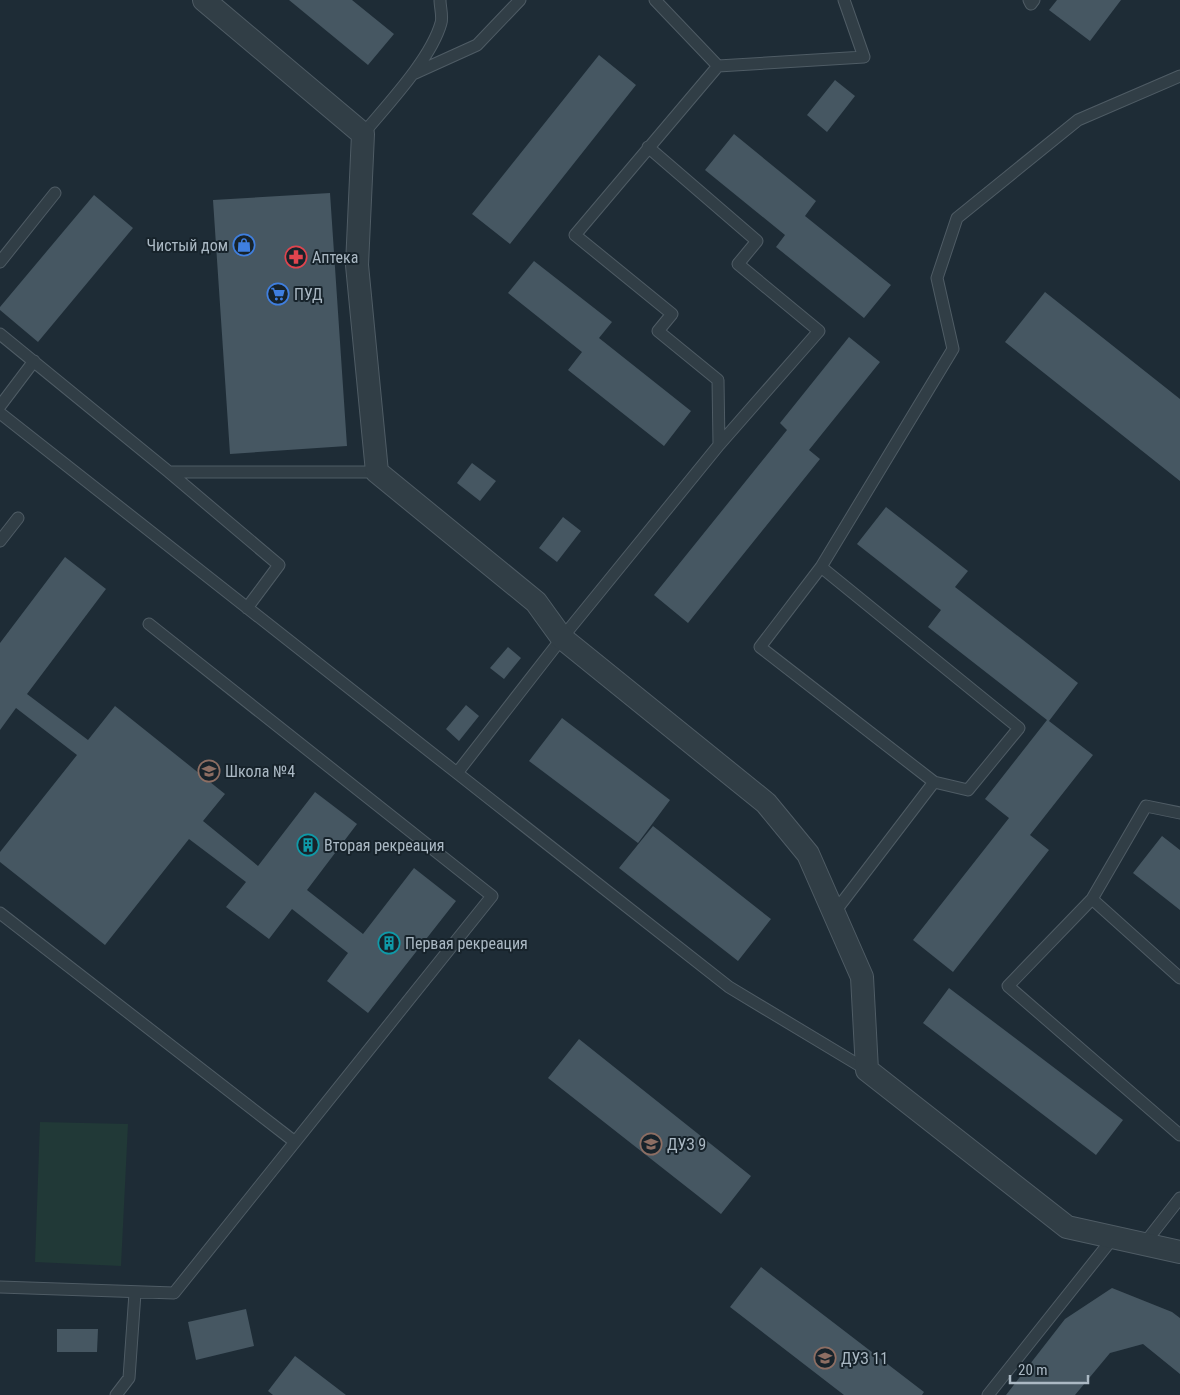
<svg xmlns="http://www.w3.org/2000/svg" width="1180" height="1395" font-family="'Roboto Condensed',sans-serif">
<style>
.green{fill:#213937}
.building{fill:#465762}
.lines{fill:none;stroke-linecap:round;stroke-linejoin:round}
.lane-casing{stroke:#4f5c65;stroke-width:13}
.street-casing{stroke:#4f5c65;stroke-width:24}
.lane{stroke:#313e46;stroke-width:11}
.street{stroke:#313e46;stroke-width:22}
.labels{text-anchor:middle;stroke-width:4;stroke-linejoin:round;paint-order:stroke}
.poi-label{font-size:16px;fill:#abb9c4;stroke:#17232b;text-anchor:start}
</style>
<rect width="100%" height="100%" fill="#1e2c36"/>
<!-- green -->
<path class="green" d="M40,1122L128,1124L121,1266L35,1262Z"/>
<!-- building -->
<path class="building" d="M289,0H352L394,34L368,65Z
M1057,0H1121L1090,41L1049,10Z
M599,55L636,85L510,244L472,214Z
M835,80L855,96L827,132L807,115Z
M734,134L816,201L805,216L891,285L864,318L776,247L785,235L705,170Z
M330,193L347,446L230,454L213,200Z
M94,195L133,228L38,342L0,310V307Z
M534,261L612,322L599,338L691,411L664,446L568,370L582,352L508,293Z
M1045,292L1180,399V481L1005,342Z
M849,337L880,362L809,450L820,459L688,623L654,595L787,430L780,423Z
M472,463L496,481L480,501L457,483Z
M886,507L968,571L955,587L1078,683L1049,721L1093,755L1030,835L1049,850L953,972L913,940L1009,818L985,799L1047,720L928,627L941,610L857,544Z
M563,517L581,531L557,562L539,548Z
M65,557L106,589L27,694L88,740L115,706L225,794L203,821L258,866L315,792L357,824L307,890L363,934L414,868L456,901L368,1013L327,981L348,953L292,909L269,939L226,907L246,882L189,839L105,945L0,862V852L77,755L16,708L0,730V643Z
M508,647L521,658L504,679L490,668Z
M466,705L479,716L459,741L446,729Z
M562,718L670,800L638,843L529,761Z
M653,826L771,919L738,961L619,868Z
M1162,836L1180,850V910L1133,873Z
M949,988L1123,1120L1096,1155L923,1023Z
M579,1039L751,1176L721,1214L548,1078Z
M761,1267L924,1392L922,1395H844L730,1307Z
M1112,1288L1172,1312L1180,1318V1374L1143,1344L1110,1353L1075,1395H1006L1065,1319Z
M246,1309L254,1346L196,1360L188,1322Z
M57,1329H98L97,1352H57Z
M295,1356L346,1395H273L268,1391Z"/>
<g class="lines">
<!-- lane casing -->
<g class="lane-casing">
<path id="lane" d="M655,0L718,66L575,235L672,314L658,331L718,380L719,445L562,638L457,773L729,987L867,1070
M1029,0L1031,4L1034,0
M718,66L864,57L844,0
M413,74L477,45L520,0
M363,134C387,105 431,59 441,23C443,17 440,7 440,0
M648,147L757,241L738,264L819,331L719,445
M0,262L55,193
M0,334L169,472H377
M0,406L34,361
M0,413L457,773
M169,472L279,565L247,608
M0,541L18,518
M821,567L1019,728L968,790L934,782
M1180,813L1146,806L1092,899L1180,978
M1092,899L1008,986L1180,1135
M0,913L295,1142
M834,913L934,782L760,647L821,567L953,349L937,278L957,218L1078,120L1180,76
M1144,1244L1180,1198
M0,1287L174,1293L492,896L149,624
M116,1395L129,1378L135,1293
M988,1395L1113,1238"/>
</g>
<!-- street casing -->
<g class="street-casing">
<path id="street" d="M204,0L363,134L357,265L377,472L536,602L562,638L766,803L808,854L862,977L867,1070L1067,1227L1180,1252"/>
</g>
<!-- lane -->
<use href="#lane" class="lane"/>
<!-- street -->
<use href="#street" class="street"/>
</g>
<!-- icons -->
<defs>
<g id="shop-ring" transform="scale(1.125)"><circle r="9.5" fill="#17232b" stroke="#3f7fe0" stroke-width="1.5"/><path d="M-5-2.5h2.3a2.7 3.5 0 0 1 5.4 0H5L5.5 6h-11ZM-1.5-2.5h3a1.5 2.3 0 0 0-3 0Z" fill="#3f7fe0"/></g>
<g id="pharmacy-ring" transform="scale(1.125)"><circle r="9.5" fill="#17232b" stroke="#e0444e" stroke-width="1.5"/><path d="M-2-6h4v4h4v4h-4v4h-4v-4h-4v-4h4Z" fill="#e0444e"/></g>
<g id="supermarket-ring" transform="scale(1.125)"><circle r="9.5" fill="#17232b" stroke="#3f7fe0" stroke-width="1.5"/><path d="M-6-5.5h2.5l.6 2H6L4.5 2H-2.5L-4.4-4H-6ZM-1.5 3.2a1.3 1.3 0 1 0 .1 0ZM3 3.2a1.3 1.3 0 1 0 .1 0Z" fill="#3f7fe0"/></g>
<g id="school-ring" transform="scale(1.125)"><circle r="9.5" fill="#17232b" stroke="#8d6e63" stroke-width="1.5"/><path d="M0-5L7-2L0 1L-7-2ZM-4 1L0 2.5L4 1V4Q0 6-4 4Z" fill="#8d6e63"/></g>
<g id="building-ring" transform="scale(1.125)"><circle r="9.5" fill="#17232b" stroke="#0f9aa8" stroke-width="1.5"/><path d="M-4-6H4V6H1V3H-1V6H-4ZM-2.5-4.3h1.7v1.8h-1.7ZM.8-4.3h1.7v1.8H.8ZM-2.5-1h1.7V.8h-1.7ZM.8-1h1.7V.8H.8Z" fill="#0f9aa8"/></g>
</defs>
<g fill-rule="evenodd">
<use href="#shop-ring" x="244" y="245"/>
<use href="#pharmacy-ring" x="296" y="257"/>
<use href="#supermarket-ring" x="278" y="294"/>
<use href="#school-ring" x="209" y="771"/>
<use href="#building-ring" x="308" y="845"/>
<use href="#building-ring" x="389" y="943"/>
<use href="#school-ring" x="651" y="1144"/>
<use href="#school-ring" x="825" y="1358"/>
</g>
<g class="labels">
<!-- poi labels -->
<g class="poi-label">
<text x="228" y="251" text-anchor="end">Чистый дом</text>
<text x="312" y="263">Аптека</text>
<text x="294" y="300">ПУД</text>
<text x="225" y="777">Школа №4</text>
<text x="324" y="851">Вторая рекреация</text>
<text x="405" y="949">Первая рекреация</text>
<text x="667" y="1150">ДУЗ 9</text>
<text x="841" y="1364">ДУЗ 11</text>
</g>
</g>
<!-- scale -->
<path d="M1010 1375v8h78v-8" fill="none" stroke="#abb9c4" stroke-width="2.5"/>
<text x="1018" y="1375" font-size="15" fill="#abb9c4" stroke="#17232b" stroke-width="4" paint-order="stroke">20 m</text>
</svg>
